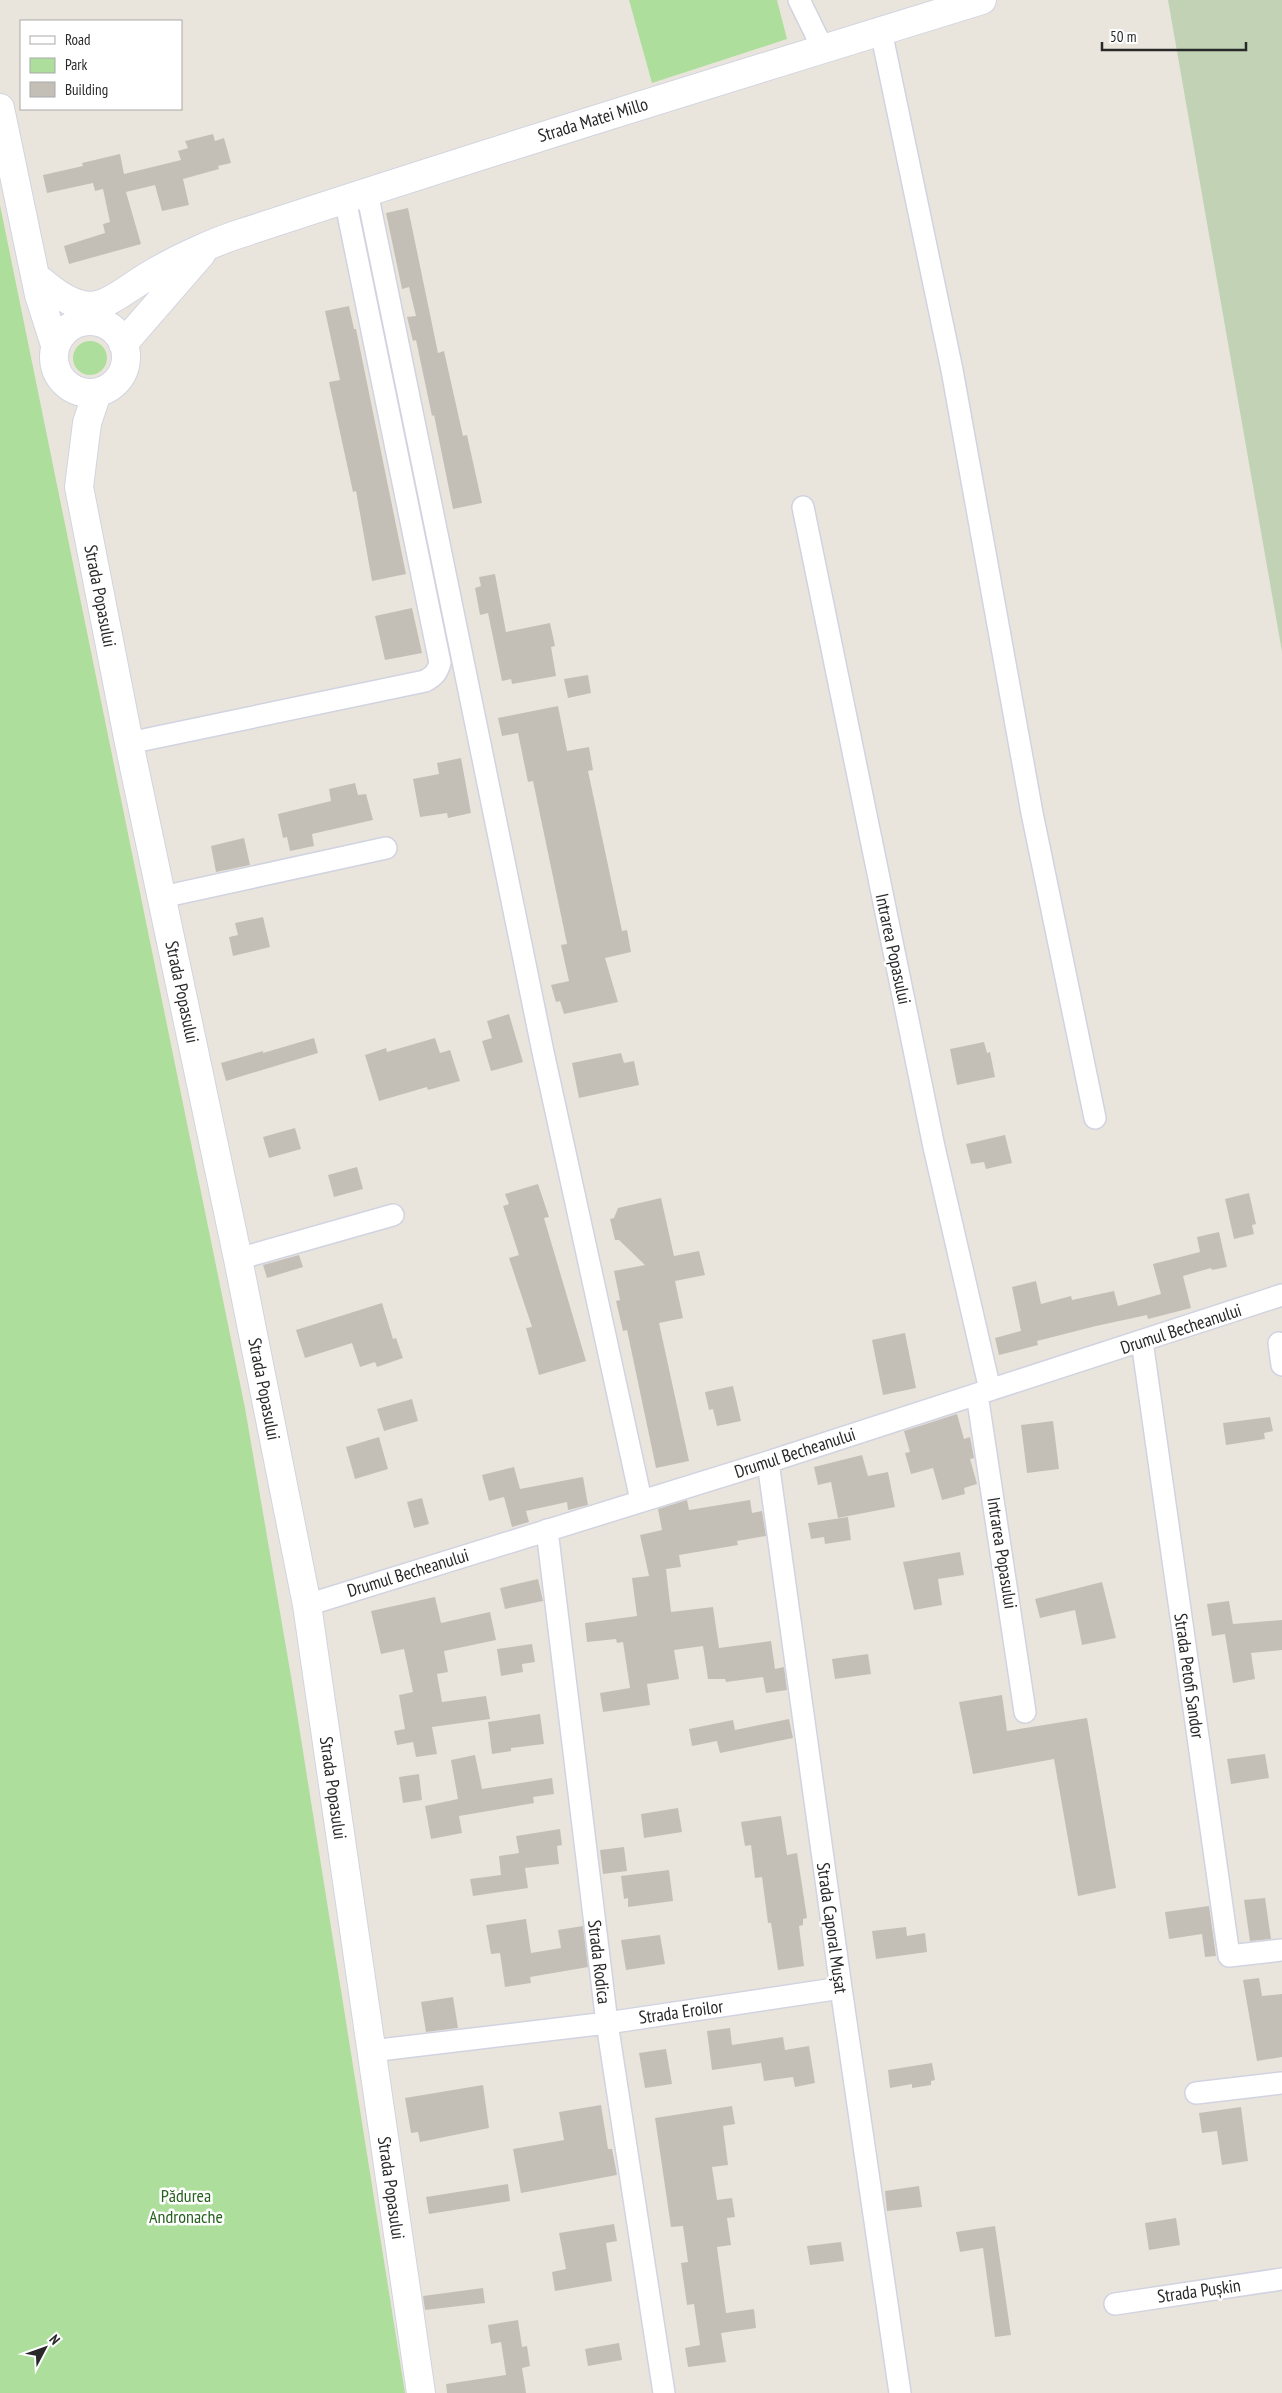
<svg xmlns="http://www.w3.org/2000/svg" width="1282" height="2393" font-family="'PT Sans Narrow',sans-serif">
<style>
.green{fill:#adde9c}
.cemetery{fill:#c1d3b4}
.building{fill:#c3bfb7}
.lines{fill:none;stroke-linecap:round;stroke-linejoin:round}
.minor-casing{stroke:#d1d3e1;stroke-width:24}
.tertiary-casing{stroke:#d1d3e1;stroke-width:30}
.minor{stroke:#fff;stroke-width:21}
.tertiary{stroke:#fff;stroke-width:28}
.labels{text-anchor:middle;stroke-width:5;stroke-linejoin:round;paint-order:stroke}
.street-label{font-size:18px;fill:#292929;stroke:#fff}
.park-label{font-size:18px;fill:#27611e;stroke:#fff}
</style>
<rect width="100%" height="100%" fill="#eae5dc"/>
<!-- green -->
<path class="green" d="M629,0H777L787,39L652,83Z
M0,205L245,1408L292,1682L405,2393H0Z
M73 358a17 17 0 1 1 34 0a17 17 0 1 1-34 0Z"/>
<!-- cemetery -->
<path class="cemetery" d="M1168,0H1282V652Z"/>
<!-- building -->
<path class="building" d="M213,134L215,141L224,138L231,163L218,166L219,169L183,179L189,205L162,211L155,185L126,192L141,244L69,264L64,246L105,233L103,224L110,222L103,189L95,191L93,183L47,193L43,175L83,166L82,163L120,154L124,174L181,160L178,151L188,148L185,141Z
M408,208L438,353L444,351L463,436L467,435L482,503L453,509L434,415L432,416L416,340L413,341L407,317L416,316L409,287L402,289L386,213Z
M349,306L354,329H356L406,574L372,581L356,491L353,492L329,382L340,380L325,311Z
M495,574L506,632L550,623L555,646L551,647L556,676L512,684L511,679L502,681L488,613L480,615L475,588L481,586L479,577Z
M412,608L422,653L385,660L375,616Z
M588,675L591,693L568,698L564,679Z
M558,706L567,751L589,747L593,770L588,771L622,931L627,930L631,952L605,958L618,1002L564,1014L560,1001L556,1002L551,985L569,981L561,945L567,944L533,781L528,782L518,733L502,736L498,718Z
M461,758L471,813L448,818L447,813L420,817L413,779L439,774L437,763Z
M355,783L358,795L366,794L373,820L312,834L314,846L290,851L287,837L283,838L278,814L331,801L329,789Z
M244,838L250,865L216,872L211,846Z
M263,917L270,947L233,956L229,937L238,935L235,923Z
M509,1014L523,1062L491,1071L482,1041L492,1038L487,1021Z
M314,1038L318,1053L226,1081L221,1063L263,1051V1053Z
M435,1038L440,1053L450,1050L460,1081L428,1090L427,1087L379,1101L365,1055L386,1048L387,1052Z
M984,1042L987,1053L990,1052L995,1077L957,1085L950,1049Z
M621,1053L624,1063L634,1061L639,1085L579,1098L572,1063Z
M295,1128L301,1149L269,1158L263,1137Z
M1005,1135L1012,1163L986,1169L984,1162L971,1164L966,1144Z
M357,1167L363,1189L334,1197L328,1175Z
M538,1184L549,1217L544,1218L586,1361L539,1375L526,1328L532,1327L509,1258L519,1255L503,1206L509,1204L505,1194Z
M1249,1193L1256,1224L1252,1225L1254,1234L1234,1239L1225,1199Z
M661,1198L674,1256L699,1251L705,1275L675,1281L683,1318L659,1323L689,1461L656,1468L627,1330L623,1331L616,1301L620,1300L614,1271L645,1265L619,1240H615L610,1219L614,1218L618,1208Z
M1219,1232L1227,1267L1212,1270L1211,1268L1183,1276L1191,1308L1148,1319L1147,1315L1096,1326L1037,1341L1038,1345L999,1355L995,1338L1021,1331L1012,1287L1036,1281L1041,1304L1071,1296L1072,1300L1114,1291L1118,1306L1161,1294L1153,1264L1200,1252L1197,1237Z
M299,1255L303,1267L267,1278L263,1265Z
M382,1303L393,1339L396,1338L403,1358L377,1367L375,1362L360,1367L352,1343L305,1358L296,1330Z
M905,1333L916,1388L883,1395L872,1340Z
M733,1386L741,1421L717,1426L713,1409L709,1410L705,1392Z
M412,1399L418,1421L384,1431L377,1409Z
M957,1414L964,1439L970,1437L974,1458L970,1459L977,1484L964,1488L965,1494L942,1500L933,1468L911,1474L905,1453L910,1452L904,1431Z
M1270,1417L1273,1431L1264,1433L1265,1439L1226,1445L1223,1423Z
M1053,1421L1059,1469L1027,1473L1021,1425Z
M379,1437L388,1469L355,1479L346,1447Z
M862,1455L868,1476L888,1472L895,1507L838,1518L831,1482L818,1485L814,1467Z
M514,1467L520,1489L583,1477L588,1505L568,1510L567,1502L526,1511L529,1522L512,1527L504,1497L489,1501L482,1475Z
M422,1498L429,1524L414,1528L407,1502Z
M687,1500L689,1510L750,1500L752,1513L762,1511L766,1536L737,1541L738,1545L679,1555L681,1567L666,1569L671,1612L713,1607L719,1648L771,1641L775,1669L784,1667L787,1690L766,1693L763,1677L726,1682L725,1679H708L703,1646L674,1650L679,1679L647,1684L650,1705L603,1712L600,1693L630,1688L623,1642L617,1643L616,1639L587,1642L585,1623L637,1616L632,1578L649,1576L640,1535L662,1530L658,1509Z
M848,1517L851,1540L825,1544L824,1537L811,1539L808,1523Z
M960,1552L964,1575L938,1579L942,1605L914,1610L903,1562Z
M538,1579L543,1601L505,1609L500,1588Z
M1102,1582L1116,1638L1082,1645L1075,1610L1040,1618L1035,1599Z
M435,1597L441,1623L490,1612L496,1640L444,1651L448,1672L437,1674L442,1702L486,1696L490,1719L432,1727L437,1754L416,1757L413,1742L397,1745L394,1731L405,1729L399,1695L413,1692L404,1649L381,1654L371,1611Z
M1229,1601L1233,1624L1282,1620V1650L1251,1653L1255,1679L1233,1683L1225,1634L1212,1636L1207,1604Z
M532,1644L535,1662L522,1664L523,1672L501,1676L497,1649Z
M868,1654L871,1674L835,1679L832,1659Z
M1002,1695L1007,1731L1087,1718L1116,1888L1078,1896L1054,1759L973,1774L959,1702Z
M540,1714L544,1744L511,1748V1751L492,1754L488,1722Z
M789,1719L793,1738L720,1753L717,1741L692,1746L689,1729L733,1720L735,1730Z
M1265,1754L1269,1778L1231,1784L1227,1759Z
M475,1755L482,1789L552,1778L554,1794L533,1797L534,1803L459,1816L462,1833L431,1839L425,1806L458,1799L451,1760Z
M419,1774L422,1800L403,1803L399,1777Z
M678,1808L682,1832L644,1838L641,1814Z
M781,1816L787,1855L797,1853L807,1918L803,1919V1925L799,1926L804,1966L778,1970L771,1923H768L762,1877L755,1878L751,1845L745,1846L741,1822Z
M560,1829L562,1845L557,1846L559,1864L525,1868L528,1888L473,1896L470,1879L501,1875L499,1856L519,1853L516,1836Z
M624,1847L627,1871L603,1874L600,1850Z
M669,1870L673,1901L628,1907V1898L624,1899L621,1876Z
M1265,1898L1271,1939L1250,1941L1244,1900Z
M1209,1906L1216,1956L1205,1957L1202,1934L1169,1939L1165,1912Z
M526,1919L531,1953L561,1948L558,1930L583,1926L588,1967L530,1977L531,1983L505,1987L500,1953L491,1954L486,1925Z
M906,1927L907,1936L925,1933L927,1952L876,1959L872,1931Z
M660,1935L665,1964L626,1970L621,1940Z
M1259,1978L1262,1996L1282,1994V2057L1257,2061L1243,1980Z
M453,1997L458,2028L426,2032L421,2002Z
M730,2028L732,2045L783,2037L785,2050L809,2046L815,2083L795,2087L793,2077L764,2081L761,2063L712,2070L707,2031Z
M666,2049L672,2084L645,2088L639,2053Z
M932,2063L935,2080L931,2081V2085L912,2088V2084L890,2088L888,2070Z
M483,2085L489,2128L420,2142L418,2132L411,2133L405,2098Z
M601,2105L608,2149H612L617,2175L521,2193L513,2149L564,2140L559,2112Z
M732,2106L735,2124L723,2126L728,2165L712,2167L717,2200L732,2198L735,2217L727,2218L731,2245L717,2247L726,2313L754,2309L756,2328L721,2333L726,2362L688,2367L685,2348L700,2345L694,2304L687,2305L681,2263L688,2262L683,2226L671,2227L655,2118Z
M1241,2107L1248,2161L1222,2165L1217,2131L1202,2133L1199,2113Z
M508,2184L510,2201L429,2214L426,2197Z
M919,2186L922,2207L887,2211L885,2191Z
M1176,2218L1180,2245L1149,2250L1145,2223Z
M614,2224L617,2241L606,2243L612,2281L555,2291L552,2272L566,2269L559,2233Z
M995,2226L1011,2335L995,2337L983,2248L960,2252L956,2232Z
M841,2242L844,2261L810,2265L807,2246Z
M483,2288L485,2303L425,2310L423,2296Z
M518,2320L522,2347L527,2346L530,2366L522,2368L526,2393H447L446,2384L506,2375L501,2342L491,2344L488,2325Z
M619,2343L622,2360L588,2366L585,2349Z"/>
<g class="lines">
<!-- minor casing -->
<g class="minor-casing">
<path id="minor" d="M799,0L823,49
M881,31L952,370L1032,813L1095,1118
M367,192L543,1052L641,1500
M803,507L934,1147L990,1390
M129,743L425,681C434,676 437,673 440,663L345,199
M162,897L386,848
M238,1259L393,1215
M1142,1341L1229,1956L1282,1950
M1279,1343L1282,1365
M977,1394L1025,1712
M768,1462L841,1988L900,2393
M547,1530L607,2023L664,2393
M307,1605L768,1462L1282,1295
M371,2051L607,2023L841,1988
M1196,2093L1282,2083
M1115,2304L1282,2279"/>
</g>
<!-- tertiary casing -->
<g class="tertiary-casing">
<path id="tertiary" d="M0,108L39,295L55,345
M41,281C95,327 106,300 155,272C179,258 216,241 242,233C488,152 735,76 982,0
M54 357a36 36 0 1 1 72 0a36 36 0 1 1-72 0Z
M123,344L202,253
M97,393L87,423L79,487L129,743L238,1259L307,1605L421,2393"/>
</g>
<!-- minor -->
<use href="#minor" class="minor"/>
<!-- tertiary -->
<use href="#tertiary" class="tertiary"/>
</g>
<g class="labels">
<!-- street labels -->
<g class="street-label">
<text transform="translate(593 120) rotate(-17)" y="6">Strada Matei Millo</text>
<text transform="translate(100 596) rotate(79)" y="6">Strada Popasului</text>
<text transform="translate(893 949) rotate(78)" y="6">Intrarea Popasului</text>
<text transform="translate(182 992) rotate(78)" y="6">Strada Popasului</text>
<text transform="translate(1181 1329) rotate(-18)" y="6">Drumul Becheanului</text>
<text transform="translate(264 1389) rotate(79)" y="6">Strada Popasului</text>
<text transform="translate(795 1453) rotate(-18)" y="6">Drumul Becheanului</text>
<text transform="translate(1002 1553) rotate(81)" y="6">Intrarea Popasului</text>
<text transform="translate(408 1573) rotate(-17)" y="6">Drumul Becheanului</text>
<text transform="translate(1189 1676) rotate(82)" y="6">Strada Petofi Sandor</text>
<text transform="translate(333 1788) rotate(82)" y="6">Strada Popasului</text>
<text transform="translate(832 1928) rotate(82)" y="6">Strada Caporal Mușat</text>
<text transform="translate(599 1962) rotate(83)" y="6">Strada Rodica</text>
<text transform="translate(681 2012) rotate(-8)" y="6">Strada Eroilor</text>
<text transform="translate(391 2188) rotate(82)" y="6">Strada Popasului</text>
<text transform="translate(1199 2291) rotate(-8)" y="6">Strada Pușkin</text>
</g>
<!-- park labels -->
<g class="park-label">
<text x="186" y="2202">Pădurea<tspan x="186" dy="21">Andronache</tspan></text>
</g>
</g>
<!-- legend -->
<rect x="20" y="20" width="162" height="90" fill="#ffffff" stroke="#a9a9a9"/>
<rect x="30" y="36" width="25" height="8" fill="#ffffff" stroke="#a9a9a9"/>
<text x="65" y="45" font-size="15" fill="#292929">Road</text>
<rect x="30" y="58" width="25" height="15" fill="#adde9c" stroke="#a9a9a9"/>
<text x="65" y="70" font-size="15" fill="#292929">Park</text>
<rect x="30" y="82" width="25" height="15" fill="#c3bfb7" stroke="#a9a9a9"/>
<text x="65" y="95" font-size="15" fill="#292929">Building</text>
<!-- north arrow -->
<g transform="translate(45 2348) rotate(49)" stroke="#ffffff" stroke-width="4" paint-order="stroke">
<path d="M0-4L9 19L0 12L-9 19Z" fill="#292929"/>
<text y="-8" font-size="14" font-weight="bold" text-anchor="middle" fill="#292929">N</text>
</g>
<!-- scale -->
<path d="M1102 42v8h144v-8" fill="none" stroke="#292929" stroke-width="2.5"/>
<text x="1110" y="42" font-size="15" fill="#292929" stroke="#ffffff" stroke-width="4" paint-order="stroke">50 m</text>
</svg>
